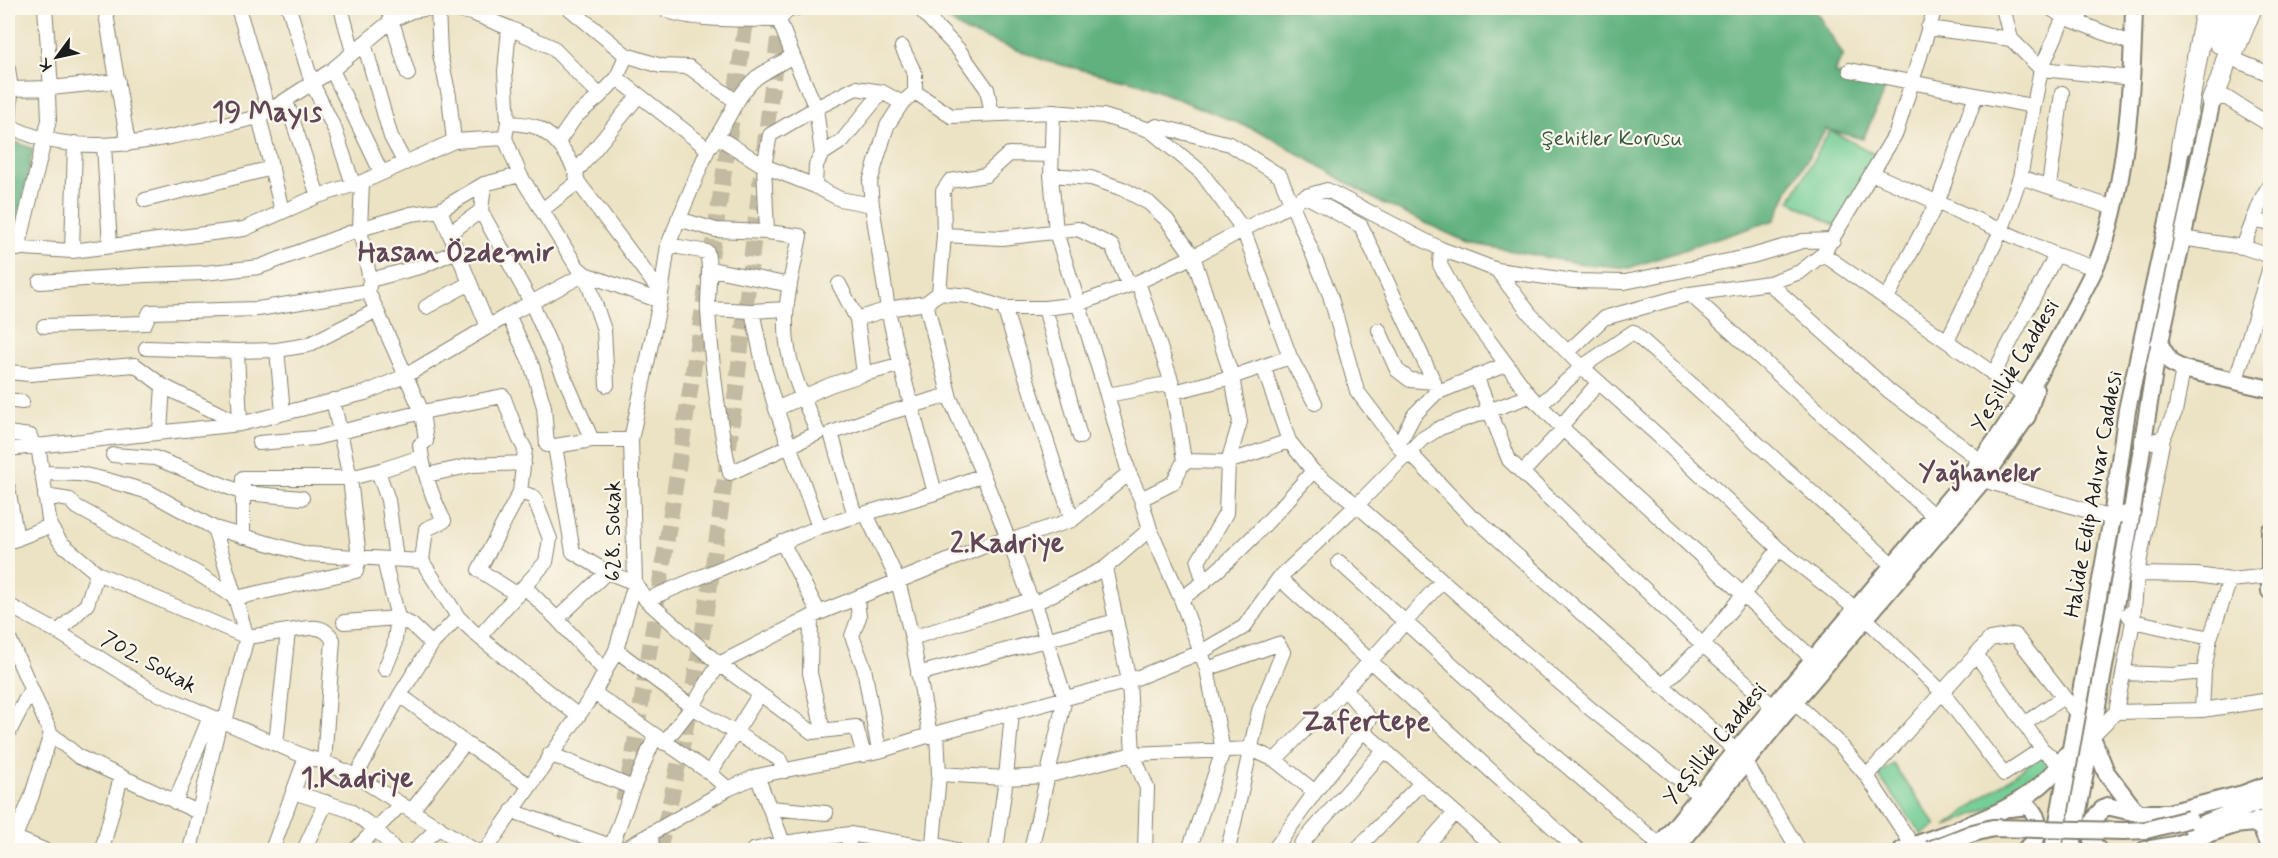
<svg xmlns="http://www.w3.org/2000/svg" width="2278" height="858" font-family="Mynerve,sans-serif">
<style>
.green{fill:#75ce95;stroke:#487558;stroke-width:1.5}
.forest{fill:#60b17e;stroke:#3e664d;stroke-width:1.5}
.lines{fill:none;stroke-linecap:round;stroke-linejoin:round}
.major-tunnel{stroke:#c2bba2;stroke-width:16;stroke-dasharray:16 8;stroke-linecap:butt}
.minor-casing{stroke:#848070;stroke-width:16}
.major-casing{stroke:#848070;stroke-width:20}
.highway-casing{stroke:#848070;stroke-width:22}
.minor{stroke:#fff;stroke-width:14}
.major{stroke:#fff;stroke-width:16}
.highway{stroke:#fff;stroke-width:20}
.major-bridge-casing{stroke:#848070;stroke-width:20;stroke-linecap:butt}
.major-bridge{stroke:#fff;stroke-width:16}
.labels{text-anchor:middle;stroke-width:4.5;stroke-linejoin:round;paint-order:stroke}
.park-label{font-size:22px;fill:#3b5a46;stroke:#fbf7ec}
.street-label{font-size:22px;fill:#1c1c1c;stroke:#fbf7ec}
.quarter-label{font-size:26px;font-weight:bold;fill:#5f4556;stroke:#fbf7ec}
.district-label{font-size:28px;font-weight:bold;fill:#5f4556;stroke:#fbf7ec}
</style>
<rect width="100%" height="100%" fill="#fbf7ec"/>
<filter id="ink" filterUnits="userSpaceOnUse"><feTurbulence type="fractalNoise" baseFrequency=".0167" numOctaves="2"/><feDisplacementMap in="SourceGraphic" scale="12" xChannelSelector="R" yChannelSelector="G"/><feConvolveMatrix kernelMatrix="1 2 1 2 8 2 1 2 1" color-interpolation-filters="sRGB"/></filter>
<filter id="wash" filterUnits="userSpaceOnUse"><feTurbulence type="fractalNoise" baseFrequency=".008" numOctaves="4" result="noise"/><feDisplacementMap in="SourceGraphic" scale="24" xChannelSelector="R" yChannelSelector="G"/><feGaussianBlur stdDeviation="1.35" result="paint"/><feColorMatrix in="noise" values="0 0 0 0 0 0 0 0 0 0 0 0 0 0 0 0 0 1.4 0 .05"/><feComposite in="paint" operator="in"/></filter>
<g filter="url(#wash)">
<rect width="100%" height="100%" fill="#ece3c4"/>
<!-- green -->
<path class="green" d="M1830,130L1882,158L1836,226L1790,201Z
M2042,754L2052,769L2017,797L1946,826Z
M1893,764L1936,825L1922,835L1878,775Z"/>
<!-- forest -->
<path class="forest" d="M931,8H1814L1843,55L1834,73L1885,89L1863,139L1826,129L1790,187L1775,220L1629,268L1576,263L1469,243L1378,201L1263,133L1138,83L1049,62L965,31Z
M8,139L33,149L15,240L8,250Z"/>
</g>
<g filter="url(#ink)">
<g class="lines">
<!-- major-tunnel -->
<path class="major-tunnel" d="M764,150L781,15
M623,801L633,756L720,199L748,8
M659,850C713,629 734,401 761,176"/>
<!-- minor casing -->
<g class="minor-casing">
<path id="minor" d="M105,8L128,144
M289,8L312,83L335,130L353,184
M341,8L353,52
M388,8L408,74
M410,8L411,11L430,8
M438,8L440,54L449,96L454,141
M569,8L626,55L617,78L708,149
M662,8C685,22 750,19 779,20L787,11L797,8
M919,8L958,49L987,89L992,114
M2003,8L2011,39
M2050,8L2064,17L2133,44
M2078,8L2081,24
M779,20L793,56
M509,28L552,47L600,96
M1928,28L2011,39L2041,69L2132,78
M364,43L391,137L405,163
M902,47L915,74V92
M2236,54L2255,8
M626,55L661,66L689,67L737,102
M2233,59L2270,74
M8,69L11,89L9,126
M332,70L381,172
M1850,70L2032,106
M11,89L51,88L118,81
M2212,100L2225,97L2270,125
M286,101L318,196
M269,111L332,70L391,21L411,11
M1053,112L1051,175L1056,232L1107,395L1129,473L1141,499L1150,529L1181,599L1207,669L1223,751L1189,850
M259,117L282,211
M508,122C516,124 528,124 536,127C557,137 573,159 578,182L542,210
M8,125C83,166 181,134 259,117L269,111L238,8
M1150,130L1201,172L1243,229L1290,357L1315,403
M718,137L764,166L815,186L840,199L872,205L888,309L857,319L839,284
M505,138L520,175
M558,142L576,116L600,96L617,78
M104,145L110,246
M822,154L842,141L882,92L902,103
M576,172L639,95
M1873,174L2056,255L2095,268
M1051,175L1091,178L1123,189L1149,203L1167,220L1193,256L1232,377L1240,422L1228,462L1226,513L1198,562L1204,583
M2020,177L2114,208
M578,182L661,293
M484,184L481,211L532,304L592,440
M815,186L816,165L822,154L816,108L856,88L882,92
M2049,186L2062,93
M1306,196L1361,226L1434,382L1436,393
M145,200L272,168
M872,205L870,182L887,126L902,103L915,92L951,116L1053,112L1103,116L1150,130L1157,126L1230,144L1280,176L1330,295L1357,391L1407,457
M440,210L488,327
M678,219L716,230L767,232
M2253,220L2270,224
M449,233L481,211
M944,235L1002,238L1078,229L1112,246L1129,285
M2181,238L2243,247L2263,196L2270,184
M8,247L72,251L244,229L318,196L362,182
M2243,247L2270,256
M18,249L49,120L48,95L51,88L45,8
M1441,249L1440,265L1461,303L1530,396
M72,251L75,143
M1823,254L2025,396
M711,269L790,285
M1497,270L1530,314L1582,367L1662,439L1779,549L1855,608L1942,692L2004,774L2042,749
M370,280L360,229L362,182L454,141L505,138L508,122L505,72L509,28L472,13L445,8
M40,282L145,275L204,273L259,267L360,229L411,214L440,210L484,184L520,175L577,267L585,274L604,330L607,385
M1138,282L1172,383L1184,461L1173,483L1141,499
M1769,283L1889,391L1981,461
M368,291L422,412L426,441L420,445C423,471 432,497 444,521L426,529L422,561
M939,293L969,296L1004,308H1045L1078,304L1138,282L1196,255L1306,196L1327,190L1441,249L1471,260L1497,270L1574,281L1625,282L1752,256L1803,241L1833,240
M1690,294L1935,517
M1887,298L1938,201L1976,95
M926,303L888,309C900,371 919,432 935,493
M426,307L470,283
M1004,308L1072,520
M1045,308L1080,437
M708,309L752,311L764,368L776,409L819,527
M752,311L786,309
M508,315L532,366L544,407L547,445
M44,326L145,323L150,312L258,309L368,291L370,280L423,266L456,251
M1379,330L1397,370L1410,380L1434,382
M1947,341L2002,229L2020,177L2041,69L2064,17
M146,348L237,351L277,350L308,345L377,310
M277,350L283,412
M237,351L240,424
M1568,352L1604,318L1690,294L1769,283L1800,272L1823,254L1896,133L1935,8
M1263,366L1289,441L1313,471L1357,505L1505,636L1592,710L1699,795
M8,372L30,374L135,365L163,386L240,424
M864,374L899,365
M1993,375L2056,255
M1476,376L1509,460L1703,645L1773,706
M2236,380L2270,267
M1174,392L1232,377L1290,357
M1107,395L1172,383
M8,400L22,402
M1540,405L1563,429L1813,659
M776,409L830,385L864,374L857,319
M1561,426L1599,382
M160,431L163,386
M8,433L30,436L33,446
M2163,438L2175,412L2183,369
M631,440H592L555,446L573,552L607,572L635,583L646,600L819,527L935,493L983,475L950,398L926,303L939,293L944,235L943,191L950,181L986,175L1009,154L1051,155
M259,443L315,438L422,412L503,396L519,438L525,449L520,492L534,497L550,539L546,562L479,637
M38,445L50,526L61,543L97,573L247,637L225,722
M1398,445L1414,415L1436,393L1505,365
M8,449L240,424L365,393L405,376L508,315L585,274L660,301
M1410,453L1472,518L1476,519L1736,751
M113,455L155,458L243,493L302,498
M1184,461L1228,462L1289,441
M378,471L388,500L396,559
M41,473L80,474L107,480L149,492L214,528L306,554L422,561L458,617L479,637L577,715
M1522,473L1563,429
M427,475L473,465L524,463
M983,475L1009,541L1072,520L1129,473
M1983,480L2112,518L2132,511
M8,488L17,539
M45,496L70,500L75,506L197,573L236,598L356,571L359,558L350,478L333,400
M866,514L898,581L912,638L930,735
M855,516L831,433L878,416L949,395
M214,528L247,637L288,631
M243,537V478H350L378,471L421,457
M8,542L50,526
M782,542L819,613
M384,560L398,618L394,647L385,669
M1339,562L1531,736L1660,845
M1105,568L1129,681L1133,754L1147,788L1145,850
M2137,574L2197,575L2230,580L2270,576
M1279,578L1578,850
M525,587L557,619L607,572
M518,595L479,570L520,492
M857,599L859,617L852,636L864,668L879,751
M1181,599C1232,563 1273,517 1313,471
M646,600L719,664L812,732L856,727L864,755
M8,605L58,632L152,691L306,757L324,762L356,776L474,850
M2128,614L2133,621L2210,638
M811,617L810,673L823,731
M557,619L605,671
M344,622L398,618L412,625L432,644
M58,632L87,604L97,573
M8,636L51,734L79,757L198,812
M912,638L1031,600
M616,650L692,707L779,759L785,771
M1976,654L2042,749L2060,765
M1207,669L1278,644L1283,652L1259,711L1228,850
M2124,673L2172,675L2204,672
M918,674L1116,621
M1662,686L1703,645L1779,549
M594,693L710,773L728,789
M400,695L465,743L529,785
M1794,702L1836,740L1867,776L1913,846
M2202,710L2204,671L2210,638L2230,580
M2116,712L2202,710L2270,700
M2024,724L2062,698
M8,731L9,732L31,689
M1363,731L1497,850
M2092,736L2116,712L2133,621L2137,574L2163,438L2143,444
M664,743L692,707L719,664L819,613L997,541H1009L1031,600L1035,603L1105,568L1150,529
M276,744L288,631C306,629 323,621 333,640L324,762
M550,754L633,788
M1275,760L1345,689L1442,581
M1746,763L1799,850
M710,773L759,695
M939,774L1006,778L1047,776L1133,754L1251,749L1275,760L1315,792
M356,776L400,695L432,644L458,617
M757,776L786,850
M1867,776L1990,639L2015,635L2078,715
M293,792L349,810L376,829L395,850
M175,802L210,717
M770,808L826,813
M412,810L465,743
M512,811L611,846
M651,834L652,850
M8,835L44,850
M933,844L956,850
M11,850L14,839L31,798L51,734
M102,850L121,777
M190,850L220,720
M272,850L306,757
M304,850L326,802
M355,850L401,804
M415,850L439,827
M486,850L594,693L616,650L635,583L631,440L660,301L668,245L708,149C726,128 734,97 756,78C767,70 781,63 793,56L816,108L770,135L764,166L767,232L800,236C794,266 785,297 786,328C786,364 804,400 818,433L730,473C718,421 712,365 708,312C707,289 712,276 707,252L668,245
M610,850L633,788L655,737
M623,850L728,789L757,776L879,751L930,735L1129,681L1201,652L1244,627L1279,578L1357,505L1422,439L1440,428L1530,396L1540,405L1582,367L1633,332L1893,565
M753,850L784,843L850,834L930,848
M848,850L850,834
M930,850L933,844L939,774L937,733
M996,850L1006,778L1012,712
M1031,850L1065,698L1035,603
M1274,850L1315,792L1363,731L1370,719L1345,689
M1307,850L1301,844L1385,749
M1356,850L1421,783
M1422,850L1455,813"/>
</g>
<!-- major casing -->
<g class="major-casing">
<path id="major" d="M2159,343L2171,363L2183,369L2270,389
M2270,531V591
M2092,737L2106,772L2137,813
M2243,794L2270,784
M2010,808L2028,806C2042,819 2042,839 2025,850
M2258,820L2270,849
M2192,828L2270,798
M1656,850L1736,751L1981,461C2017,413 2047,362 2074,309C2086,286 2099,263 2106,238C2128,163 2132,85 2134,8
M1675,850L1794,702L1983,480L2027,416L2035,390
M1902,850C1957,828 2036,809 2067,754
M2053,850L2112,518L2127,410L2173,198L2181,147
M2071,850L2132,511L2155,365L2212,100
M2098,850C2085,836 2091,816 2107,806L2137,813H2168L2243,794C2260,795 2264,800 2270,814
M2145,850L2174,845L2235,825L2253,823L2263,829"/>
</g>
<!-- highway casing -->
<g class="highway-casing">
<path id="highway" d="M2219,43L2223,8
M2212,100L2221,79L2240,8
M2181,147L2206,8"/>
</g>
<!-- minor -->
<use href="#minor" class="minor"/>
<!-- major -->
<use href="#major" class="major"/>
<!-- highway -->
<use href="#highway" class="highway"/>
<!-- major-bridge casing -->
<g class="major-bridge-casing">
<path id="major-bridge" d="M1929,850L1973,833L1993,828L2124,831L2146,830L2189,819"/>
</g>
<!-- major-bridge -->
<use href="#major-bridge" class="major-bridge"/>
</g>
</g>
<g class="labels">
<!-- park labels -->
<g class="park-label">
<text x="1612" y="145">Şehitler Korusu</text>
</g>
<!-- street labels -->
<g class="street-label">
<text transform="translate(2014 365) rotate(-59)" y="8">Yeşillik Caddesi</text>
<text transform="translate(2092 494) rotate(-80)" y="8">Halide Edip Adıvar Caddesi</text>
<text transform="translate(612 531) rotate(-90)" y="8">628. Sokak</text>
<text transform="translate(150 661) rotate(29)" y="8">702. Sokak</text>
<text transform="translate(1714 743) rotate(-51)" y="8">Yeşillik Caddesi</text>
</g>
<!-- quarter labels -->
<g class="quarter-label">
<text x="1980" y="481">Yağhaneler</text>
</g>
<!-- district labels -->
<g class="district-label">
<text x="267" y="121">19 Mayıs</text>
<text x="456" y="261">Hasan Özdemir</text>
<text x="1007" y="552">2.Kadriye</text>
<text x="1366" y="730">Zafertepe</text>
<text x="357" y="787">1.Kadriye</text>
</g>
</g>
<!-- margin -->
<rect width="2278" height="858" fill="none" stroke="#fbf7ec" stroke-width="30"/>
<!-- north arrow -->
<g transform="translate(57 57) rotate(237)" stroke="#fbf7ec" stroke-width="4.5" paint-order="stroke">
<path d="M0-4.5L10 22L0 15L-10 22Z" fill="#1c1c1c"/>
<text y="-9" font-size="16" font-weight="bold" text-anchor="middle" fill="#1c1c1c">K</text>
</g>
</svg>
